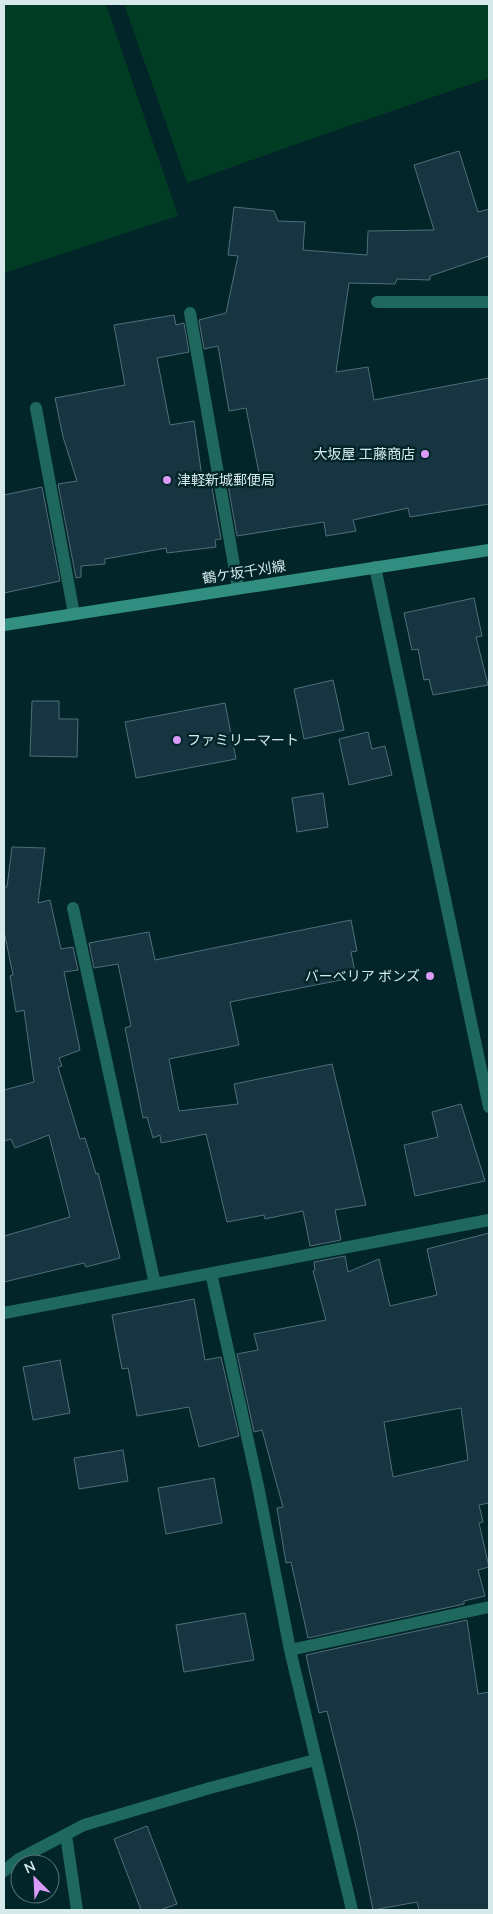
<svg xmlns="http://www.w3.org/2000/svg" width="493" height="1914" font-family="'Nunito Sans','Noto Sans JP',sans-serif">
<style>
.green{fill:#003b23}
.building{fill:#173540;stroke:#506e7b;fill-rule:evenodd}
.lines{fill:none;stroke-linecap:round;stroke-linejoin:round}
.service{stroke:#1f685e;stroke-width:12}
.minor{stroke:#1f685e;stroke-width:12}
.secondary{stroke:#328e81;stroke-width:12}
.poi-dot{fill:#da9af7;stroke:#012528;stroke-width:2}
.labels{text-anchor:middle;stroke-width:5;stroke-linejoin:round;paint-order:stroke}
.poi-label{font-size:14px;fill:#d6e9eb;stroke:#012528;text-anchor:end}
.street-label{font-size:14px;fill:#d6e9eb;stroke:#012528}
</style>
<rect width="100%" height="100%" fill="#012528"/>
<!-- green -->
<path class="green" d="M4,4H106L178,216L4,273Z
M124,4H489V78L345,127L187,183Z"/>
<!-- building -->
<path class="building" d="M459,151L478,212L489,209V256L430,276V280L397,279L395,284L349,283L336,372L368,367L374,400L489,378V504L410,517L408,508L353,520L356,531L326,536L324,522L237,536L227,479L259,473L246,408L229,411L218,346L204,349L199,320L226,313L238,256L228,255L234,207L274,211L278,221L305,222L303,250L367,255L368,231L434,230L414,165Z
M174,315L176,325L184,323L189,352L157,358L170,425L194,421L203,484L211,482L221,539L215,540L216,547L167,553L166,548L105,559V564L81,566V577L76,578L58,484L77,481L63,437L55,398L125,385L114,325Z
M42,487L60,581L4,593V495Z
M474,598L482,636L476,637L488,685L433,695L429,679L424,680L418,649L412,650L404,613Z
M333,680L344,730L304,739L294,689Z
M32,701H59V719H78L77,757L30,756Z
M225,703L236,759L136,778L125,722Z
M368,732L372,749L385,746L392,775L349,785L339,739Z
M323,793L328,827L297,832L292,798Z
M12,847L45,848L38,903L50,900L61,949L73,947L78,970L64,972L80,1050L59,1058L62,1066L58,1067L80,1139L85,1138L96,1174L98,1173L120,1258L86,1267L84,1263L4,1282V1236L70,1217L49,1135L15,1148L11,1139L4,1141V1090L34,1082L24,1010L16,1012L10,976L13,975L4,931V887H7Z
M351,920L357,951L351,952L356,977L230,1002L239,1045L169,1059L179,1111L238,1104L234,1084L332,1064L366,1205L335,1210L341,1240L310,1246L303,1211L265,1219L264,1215L227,1222L206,1134L161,1143L160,1135L153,1138L147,1117L143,1118L125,1028L131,1026L118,964L94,968L89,943L149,932L155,960Z
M461,1104L485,1181L415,1196L404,1145L438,1137L432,1112Z
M489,1233V1503L479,1505L483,1522L479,1523L489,1567L478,1570L485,1596L464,1601V1604L308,1638L291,1562L286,1563L277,1508L283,1507L262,1430L254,1432L237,1354L258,1350L254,1334L326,1320L313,1271L315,1270L314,1262L345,1256L348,1272L379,1259L390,1306L437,1295L427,1249ZM461,1408L468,1460L393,1477L384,1422Z
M194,1299L205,1360L221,1357L239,1436L199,1447L189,1407L137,1416L128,1368L122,1369L112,1315Z
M60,1360L70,1413L33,1420L23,1367Z
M123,1450L128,1481L79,1489L74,1458Z
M214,1478L222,1523L166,1534L158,1488Z
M245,1613L254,1660L184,1672L176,1625Z
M467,1620L478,1694L489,1692V1910H419L417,1902L373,1910L357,1831L327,1711L319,1713L306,1655Z
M147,1826L177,1904L160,1910H141L114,1839Z"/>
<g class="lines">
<!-- service -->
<path class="service" d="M66,1835L77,1910"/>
<!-- minor -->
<path class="minor" d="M377,302H489
M190,313L238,588
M36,408L74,614
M375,567L489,1107
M73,908L155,1284
M211,1273L258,1486L290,1650L352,1910
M4,1313L489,1220
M290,1650L489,1607
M4,1871L19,1859L84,1825L210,1788L315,1760"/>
<!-- secondary -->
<path class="secondary" d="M4,625L489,550"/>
</g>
<!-- markers -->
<g class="poi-dot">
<circle cx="425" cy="454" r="5"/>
<circle cx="167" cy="480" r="5"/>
<circle cx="177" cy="740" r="5"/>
<circle cx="430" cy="976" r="5"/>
</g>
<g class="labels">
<!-- poi labels -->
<g class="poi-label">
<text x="415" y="459">大坂屋 工藤商店</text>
<text x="177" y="485" text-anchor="start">津軽新城郵便局</text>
<text x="187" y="745" text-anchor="start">ファミリーマート</text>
<text x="420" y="981">バーべリア ボンズ</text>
</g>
<!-- street labels -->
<g class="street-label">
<text transform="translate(244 572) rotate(-9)" y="5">鶴ケ坂千刈線</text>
</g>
</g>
<!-- border -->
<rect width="493" height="1914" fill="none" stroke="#d6e9eb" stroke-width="10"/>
<!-- north arrow -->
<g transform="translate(35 1879) rotate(336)"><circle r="24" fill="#012528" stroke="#567376"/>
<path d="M0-4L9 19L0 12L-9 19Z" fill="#da9af7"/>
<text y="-8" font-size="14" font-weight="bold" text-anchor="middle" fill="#d6e9eb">N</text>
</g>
</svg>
